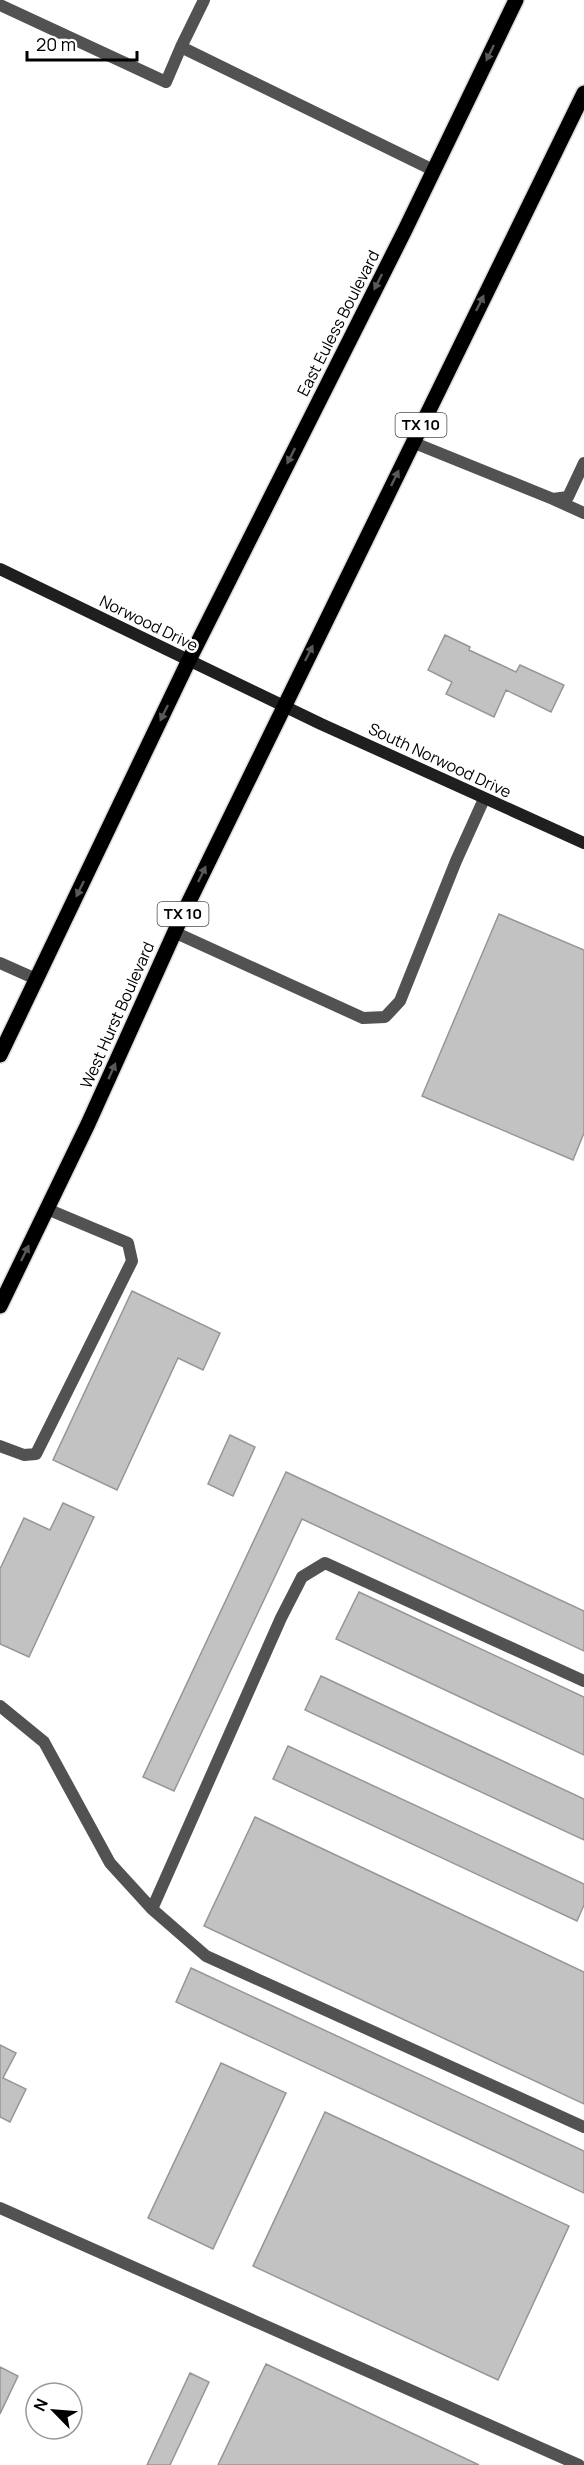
<svg xmlns="http://www.w3.org/2000/svg" width="584" height="2465" font-family="Manrope,sans-serif">
<style>
.building{fill:#c2c2c2;stroke:#969696;stroke-width:1.5}
.lines{fill:none;stroke-linecap:round;stroke-linejoin:round}
.primary-casing{stroke:#dbdbdb;stroke-width:18}
.service{stroke:#525252;stroke-width:12}
.secondary{stroke:#1f1f1f;stroke-width:12}
.primary{stroke:#000;stroke-width:15}
.oneway{fill:#595959}
.labels{text-anchor:middle;stroke-width:5;stroke-linejoin:round;paint-order:stroke}
.shield{fill:#fff;stroke:#4c4c4c;stroke-width:1.5}
.shield-label{font-size:15px;font-weight:bold;fill:#000}
.street-label{font-size:16px;fill:#000;stroke:#fff}
</style>
<rect width="100%" height="100%" fill="#fff"/>
<!-- building -->
<path class="building" d="M445,635L470,647L469,650L516,672L520,665L564,685L551,712L506,690L494,717L446,694L452,682L428,670Z
M499,914L584,950V1133L573,1160L422,1096Z
M132,1291L220,1333L203,1370L178,1358L117,1490L53,1460Z
M230,1435L255,1447L233,1496L208,1484Z
M286,1472L584,1611V1651L302,1519L174,1791L143,1777Z
M63,1503L94,1517L29,1657L0,1644V1569L24,1518L50,1530Z
M359,1592L584,1697V1755L336,1639Z
M321,1676L584,1799V1840L305,1710Z
M288,1746L584,1884V1905L577,1921L273,1779Z
M255,1817L584,1972V2104L204,1926Z
M191,1968L584,2151V2193L176,2002Z
M0,2045L16,2053L3,2078L26,2089L10,2122L0,2117Z
M221,2063L286,2093L213,2249L148,2218Z
M325,2112L569,2226L498,2380L253,2266Z
M266,2364L479,2465H218Z
M0,2367L18,2376L0,2414Z
M190,2373L209,2382L170,2465H147Z"/>
<g class="lines">
<!-- primary casing -->
<g class="primary-casing">
<path id="primary" d="M0,1055L189,660L405,230L516,0
M0,1306L88,1124L181,918L584,93"/>
</g>
<!-- service -->
<path class="service" d="M204,0L181,47L433,170
M0,5L166,82L181,47
M412,442L553,499L568,497L584,463
M553,499L584,513
M174,932L363,1018L385,1017L400,1001L456,861L484,799
M0,963L36,979
M0,1446L24,1455L36,1454L132,1261L128,1243L47,1209
M0,1706L44,1742L110,1863L152,1909L206,1956L584,2127
M152,1909L281,1618L302,1577L325,1563L584,1681
M0,2208L579,2465"/>
<!-- secondary -->
<path class="secondary" d="M0,569L321,724L584,843"/>
<!-- primary -->
<use href="#primary" class="primary"/>
</g>
<!-- one-way arrows -->
<defs><path id="oneway-solid" d="M-6-.8H1V-3.2L6.5 0L1 3.2V.8H-6Z" transform="scale(1.5)"/></defs>
<g class="oneway">
<use href="#oneway-solid" transform="translate(490 53) rotate(116)"/>
<use href="#oneway-solid" transform="translate(378 282) rotate(117)"/>
<use href="#oneway-solid" transform="translate(480 303) rotate(-64)"/>
<use href="#oneway-solid" transform="translate(291 456) rotate(117)"/>
<use href="#oneway-solid" transform="translate(395 478) rotate(-64)"/>
<use href="#oneway-solid" transform="translate(309 653) rotate(-64)"/>
<use href="#oneway-solid" transform="translate(164 713) rotate(116)"/>
<use href="#oneway-solid" transform="translate(202 874) rotate(-64)"/>
<use href="#oneway-solid" transform="translate(80 889) rotate(116)"/>
<use href="#oneway-solid" transform="translate(112 1071) rotate(-66)"/>
<use href="#oneway-solid" transform="translate(25 1253) rotate(-64)"/>
</g>
<g class="labels">
<!-- shield labels -->
<g class="shield">
<rect x="395.5" y="413" width="51" height="24" rx="4.5"/>
<rect x="157.5" y="902" width="51" height="24" rx="4.5"/>
</g>
<g class="shield-label">
<text x="421" y="430">TX 10</text>
<text x="183" y="919">TX 10</text>
</g>
<!-- street labels -->
<g class="street-label">
<text transform="translate(338 323) rotate(-63)" y="6">East Euless Boulevard</text>
<text transform="translate(149 623) rotate(26)" y="6">Norwood Drive</text>
<text transform="translate(440 760) rotate(25)" y="6">South Norwood Drive</text>
<text transform="translate(117 1015) rotate(-66)" y="6">West Hurst Boulevard</text>
</g>
</g>
<!-- north arrow -->
<g transform="translate(54 2411) rotate(295)"><circle r="28" fill="#ffffff" stroke="#999999" stroke-width="1.5"/>
<path d="M0-4.5L10 22L0 15L-10 22Z" fill="#000000"/>
<text y="-9" font-size="16" font-weight="bold" text-anchor="middle" fill="#000000">N</text>
</g>
<!-- scale -->
<path d="M27 51v9h110v-9" fill="none" stroke="#000000" stroke-width="3"/>
<text x="36" y="51" font-size="18" fill="#000000" stroke="#ffffff" stroke-width="4.5" paint-order="stroke">20 m</text>
</svg>
